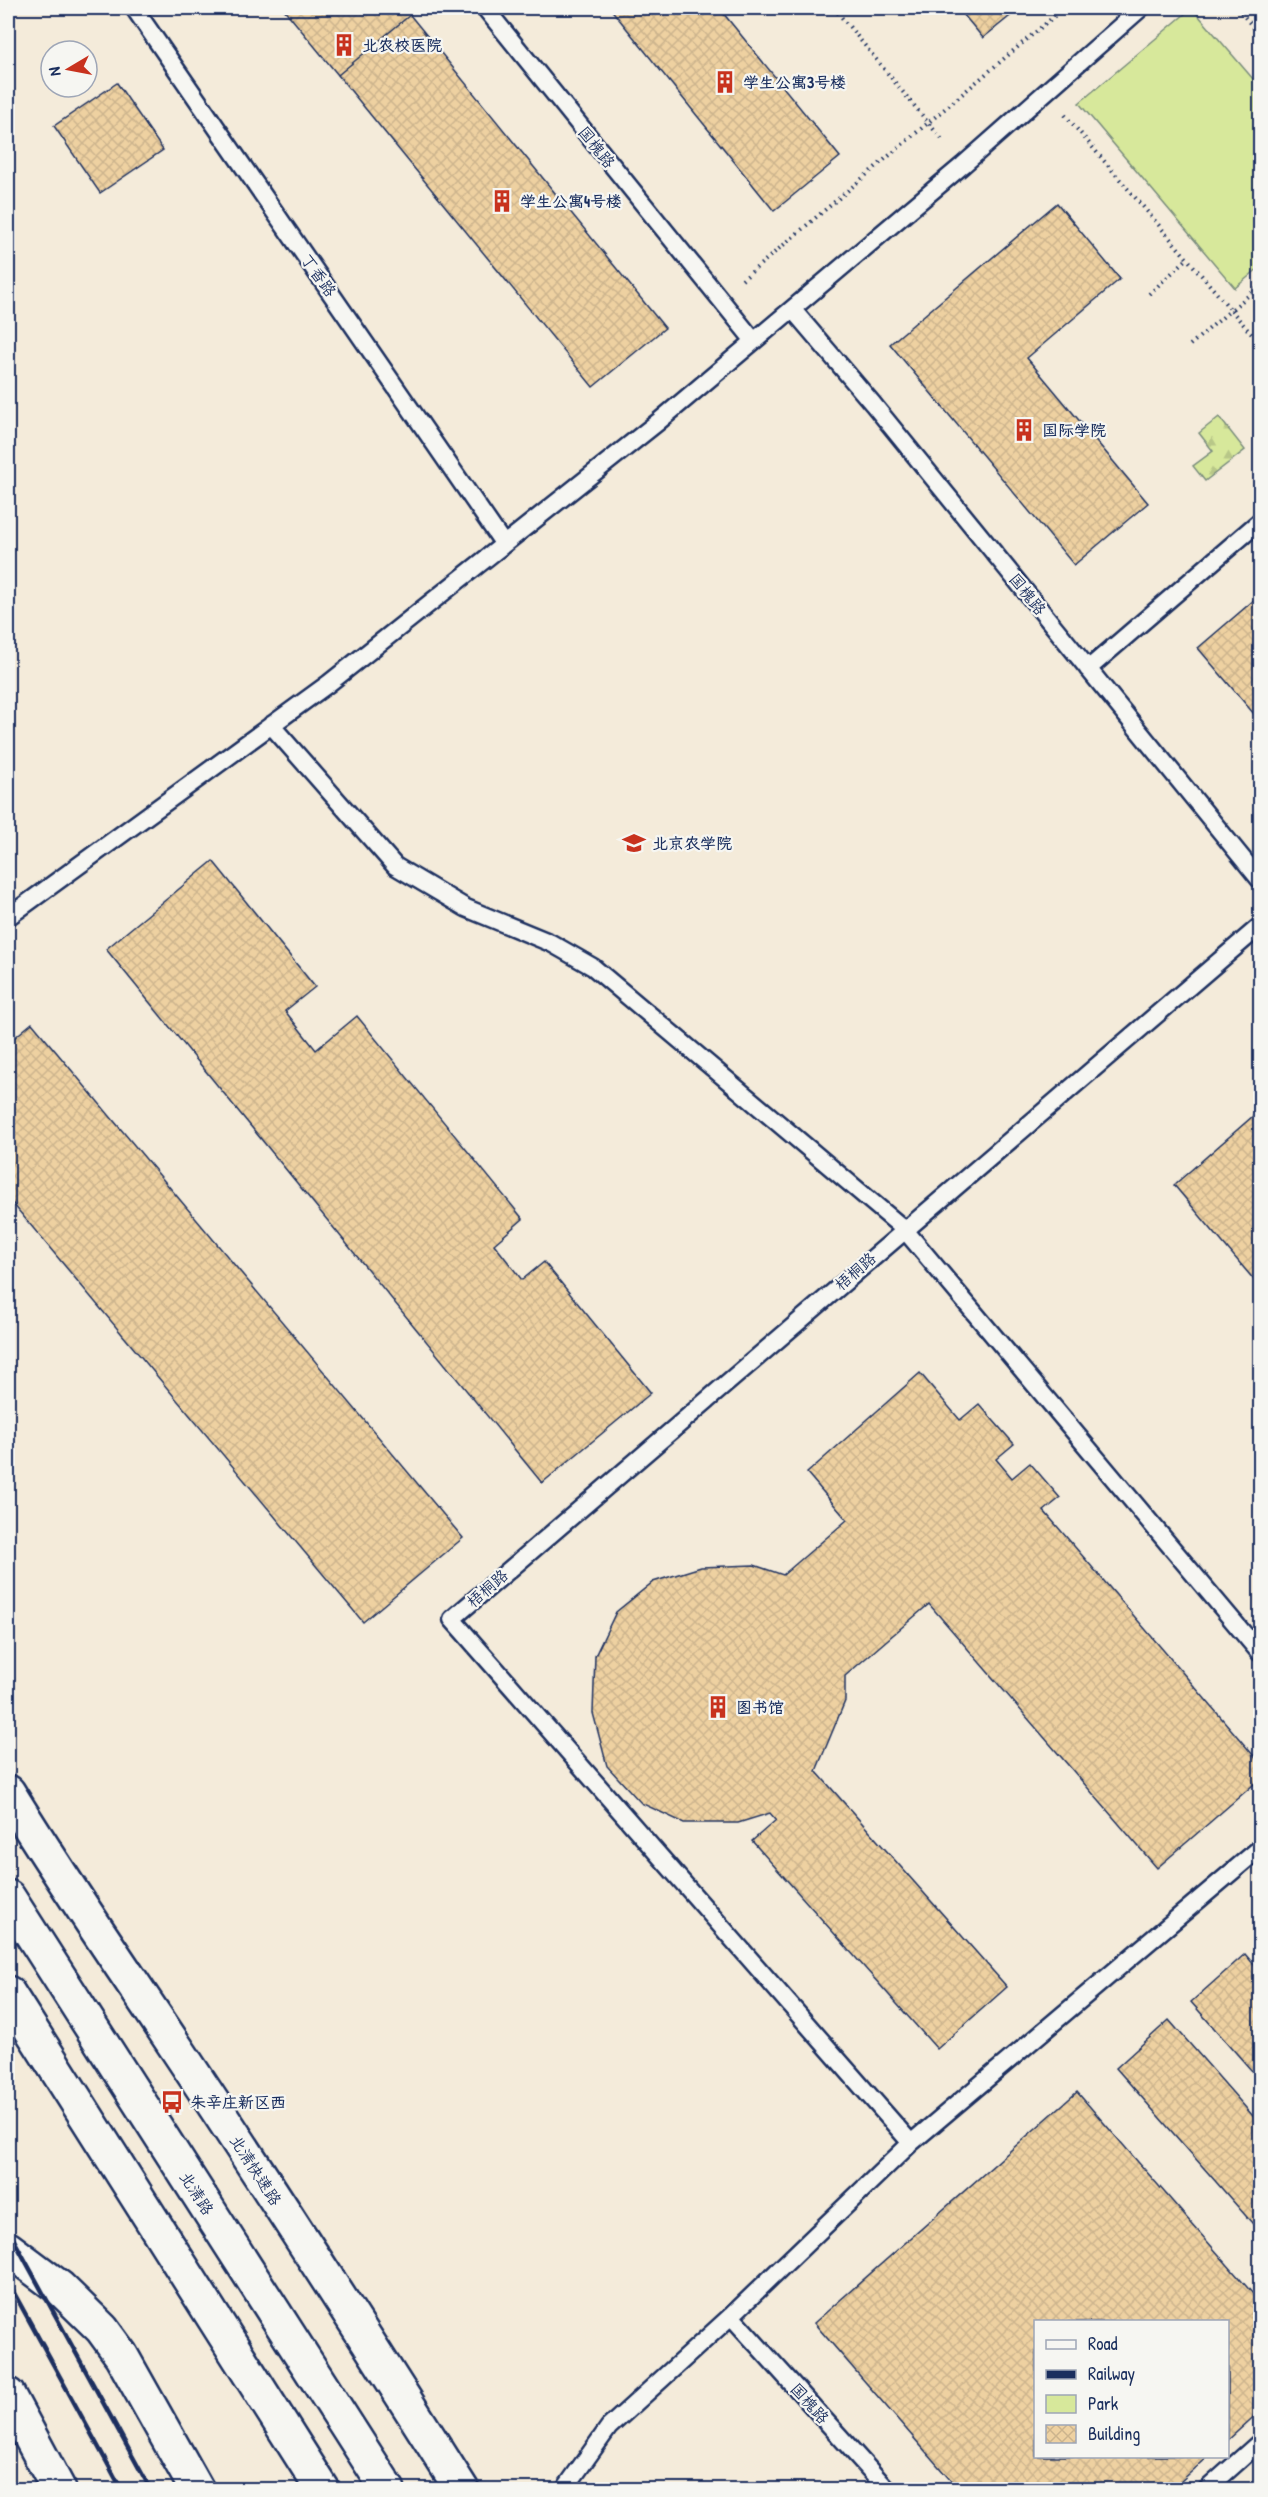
<svg xmlns="http://www.w3.org/2000/svg" width="1268" height="2497" font-family="'Patrick Hand','LXGW WenKai TC',sans-serif">
<style>
.green{fill:#d7e89b;stroke:#798c7c;stroke-width:1.5}
.forest{fill:url(#forest-firs);stroke:#798c7c;stroke-width:1.5}
.building{fill:url(#building-cross-hatch);stroke:#1b2f5e;stroke-width:1.5}
.lines{fill:none;stroke-linecap:round;stroke-linejoin:round}
.service-casing{stroke:#1b2f5e;stroke-width:21}
.tertiary-casing{stroke:#1b2f5e;stroke-width:38}
.primary-casing{stroke:#1b2f5e;stroke-width:38}
.trunk-casing{stroke:#1b2f5e;stroke-width:38}
.path{stroke:#1b2f5e;stroke-width:4;stroke-dasharray:1.5 4.5;stroke-linecap:butt}
.service{stroke:#f6f6f2;stroke-width:16}
.tertiary{stroke:#f6f6f2;stroke-width:33}
.primary{stroke:#f6f6f2;stroke-width:33}
.trunk{stroke:#f6f6f2;stroke-width:33}
.rail{stroke:#1b2f5e;stroke-width:4.5}
.labels{text-anchor:middle;stroke-width:4.5;stroke-linejoin:round;paint-order:stroke}
.poi-label{font-size:16px;font-weight:bold;fill:#1b2f5e;stroke:#f6f6f2;text-anchor:start}
.street-label{font-size:16px;fill:#1b2f5e;stroke:#f6f6f2}
</style>
<defs>
<pattern id="forest-firs" width="22" height="20" patternUnits="userSpaceOnUse" patternTransform="scale(1.5)"><rect width="22" height="20" fill="#d7e89b"/><path d="M5 1l3.5 6h-7zM16 11l3.5 6h-7z" fill="#b8c788"/></pattern>
<pattern id="building-cross-hatch" width="8" height="8" patternUnits="userSpaceOnUse" patternTransform="scale(1.5)"><rect width="8" height="8" fill="#eed1a1"/><path d="M0 0l8 8M0 8l8-8" fill="none" stroke="#ccb48d"/></pattern>
</defs>
<rect width="100%" height="100%" fill="#f4ebda"/>
<filter id="ink" filterUnits="userSpaceOnUse"><feTurbulence type="fractalNoise" baseFrequency=".0167" numOctaves="2"/><feDisplacementMap in="SourceGraphic" scale="12" xChannelSelector="R" yChannelSelector="G"/><feConvolveMatrix kernelMatrix="1 2 1 2 8 2 1 2 1" color-interpolation-filters="sRGB"/></filter>
<g filter="url(#ink)">
<!-- green -->
<path class="green" d="M1192,8L1260,87V267L1235,288L1079,103Z"/>
<!-- forest -->
<path class="forest" d="M1219,417L1245,450L1205,481L1193,466L1213,451L1199,433Z"/>
<!-- building -->
<path class="building" d="M283,8H404L410,15L338,75Z
M610,8H719L840,157L774,211Z
M958,8H1020L983,38Z
M410,15L665,328L593,387L338,75Z
M117,83L163,150L100,193L54,126Z
M1057,203L1120,279L1027,358L1148,503L1074,565L890,344Z
M1260,595V721L1198,648Z
M213,861L315,987L285,1011L316,1050L357,1016L523,1219L494,1244L522,1280L544,1262L651,1393L542,1483L106,949Z
M32,1023L463,1538L363,1622L8,1198V1043Z
M1260,1110V1287L1174,1185Z
M920,1373L960,1420L979,1404L1014,1444L996,1459L1012,1478L1030,1463L1060,1498L1044,1511L1260,1763V1779L1157,1868L929,1604L845,1676V1701L816,1771L1007,1987L937,2049L752,1841L776,1820L770,1813L738,1823H684L641,1803L607,1766L593,1713L595,1656L616,1612L653,1582L701,1567L754,1565L783,1575L847,1520L807,1473Z
M1245,1954L1260,1972V2080L1191,2002Z
M1169,2020L1260,2124V2232L1116,2068Z
M1077,2092L1260,2302V2411L1228,2440V2322H1036V2456H1209L1171,2490H959L814,2323Z"/>
<g class="lines">
<!-- service casing -->
<g class="service-casing">
<path id="service" d="M134,8L503,543
M485,8L754,341
M793,310L873,404L1260,880
M1088,669L1260,521
M271,725L395,866L466,908L551,943L593,967L904,1229L1260,1653
M8,917L328,684L658,422L963,165L1141,8
M911,2143L452,1619L1260,926
M731,2316L888,2490
M564,2490L609,2427L731,2316L911,2143L1260,1848
M1206,2490L1260,2442"/>
</g>
<!-- tertiary casing -->
<g class="tertiary-casing">
<path id="tertiary" d="M8,2249L60,2288L102,2329L121,2355L197,2490"/>
</g>
<!-- primary casing -->
<g class="primary-casing">
<path id="primary" d="M8,1897L388,2490
M8,2395L59,2490"/>
</g>
<!-- trunk casing -->
<g class="trunk-casing">
<path id="trunk" d="M8,1792C61,1879 119,1962 175,2046C273,2193 368,2341 462,2490
M8,1993L323,2490"/>
</g>
<!-- path -->
<path class="path" d="M834,8L944,142
M1237,8L1260,35
M1065,115L1231,310L1260,286
M742,280L1064,8
M1149,294L1187,259
M1190,345L1231,310L1260,344"/>
<!-- service -->
<use href="#service" class="service"/>
<!-- tertiary -->
<use href="#tertiary" class="tertiary"/>
<!-- primary -->
<use href="#primary" class="primary"/>
<!-- trunk -->
<use href="#trunk" class="trunk"/>
<!-- rail -->
<path class="rail" d="M8,2229L151,2490
M8,2282L122,2490"/>
</g>
</g>
<!-- icons -->
<defs>
<g id="building-bare" transform="scale(1.8)"><path d="M-4-6H4V6H1V3H-1V6H-4ZM-2.5-4.3h1.7v1.8h-1.7ZM.8-4.3h1.7v1.8H.8ZM-2.5-1h1.7V.8h-1.7ZM.8-1h1.7V.8H.8Z" fill="#c8321e" stroke="#f6f6f2" stroke-width="2.5" paint-order="stroke"/></g>
<g id="university-bare" transform="scale(1.8)"><path d="M0-5L7-2L0 1L-7-2ZM-4 1L0 2.5L4 1V4Q0 6-4 4Z" fill="#c8321e" stroke="#f6f6f2" stroke-width="2.5" paint-order="stroke"/></g>
<g id="bus-bare" transform="scale(1.8)"><path d="M-5-6H5V4H4V6H2V4H-2V6H-4V4H-5ZM-3.5-4V0h7V-4ZM-3.5 1.2v1.5H-2V1.2ZM2 1.2v1.5H3.5V1.2Z" fill="#c8321e" stroke="#f6f6f2" stroke-width="2.5" paint-order="stroke"/></g>
</defs>
<g fill-rule="evenodd">
<use href="#building-bare" x="344" y="45"/>
<use href="#building-bare" x="725" y="82"/>
<use href="#building-bare" x="502" y="201"/>
<use href="#building-bare" x="1024" y="430"/>
<use href="#university-bare" x="634" y="843"/>
<use href="#building-bare" x="718" y="1707"/>
<use href="#bus-bare" x="172" y="2102"/>
</g>
<g class="labels">
<!-- poi labels -->
<g class="poi-label">
<text x="362" y="51">北农校医院</text>
<text x="743" y="88">学生公寓3号楼</text>
<text x="520" y="207">学生公寓4号楼</text>
<text x="1042" y="436">国际学院</text>
<text x="652" y="849">北京农学院</text>
<text x="736" y="1713">图书馆</text>
<text x="190" y="2108">朱辛庄新区西</text>
</g>
<!-- street labels -->
<g class="street-label">
<text transform="translate(597 147) rotate(51)" y="6">国槐路</text>
<text transform="translate(319 275) rotate(55)" y="6">丁香路</text>
<text transform="translate(1028 594) rotate(51)" y="6">国槐路</text>
<text transform="translate(855 1271) rotate(-41)" y="6">梧桐路</text>
<text transform="translate(487 1588) rotate(-41)" y="6">梧桐路</text>
<text transform="translate(256 2170) rotate(57)" y="6">北清快速路</text>
<text transform="translate(197 2193) rotate(57)" y="6">北清路</text>
<text transform="translate(810 2403) rotate(48)" y="6">国槐路</text>
</g>
</g>
<!-- margin -->
<rect width="1268" height="2497" fill="none" stroke="#f6f6f2" stroke-width="30"/>
<rect x="15" y="15" width="1238" height="2467" fill="none" stroke="#1b2f5e" stroke-width="2" filter="url(#ink)"/>
<!-- legend -->
<rect x="1034" y="2320" width="195" height="138" fill="#f6f6f2" stroke="#9ea6b7" stroke-width="1.5"/>
<rect x="1046" y="2340" width="30" height="9" fill="#f6f6f2" stroke="#9ea6b7" stroke-width="1.5"/>
<text x="1088" y="2350" font-size="18" fill="#1b2f5e">Road</text>
<rect x="1046" y="2370" width="30" height="9" fill="#1b2f5e" stroke="#9ea6b7" stroke-width="1.5"/>
<text x="1088" y="2380" font-size="18" fill="#1b2f5e">Railway</text>
<rect x="1046" y="2395" width="30" height="18" fill="#d7e89b" stroke="#9ea6b7" stroke-width="1.5"/>
<text x="1088" y="2410" font-size="18" fill="#1b2f5e">Park</text>
<rect x="1046" y="2425" width="30" height="18" fill="url(#building-cross-hatch)" stroke="#9ea6b7" stroke-width="1.5"/>
<text x="1088" y="2440" font-size="18" fill="#1b2f5e">Building</text>
<!-- north arrow -->
<g transform="translate(69 69) rotate(260)"><circle r="28" fill="#f6f6f2" stroke="#9ea6b7" stroke-width="1.5"/>
<path d="M0-4.5L10 22L0 15L-10 22Z" fill="#c8321e"/>
<text y="-9" font-size="16" font-weight="bold" text-anchor="middle" fill="#1b2f5e">N</text>
</g>
</svg>
